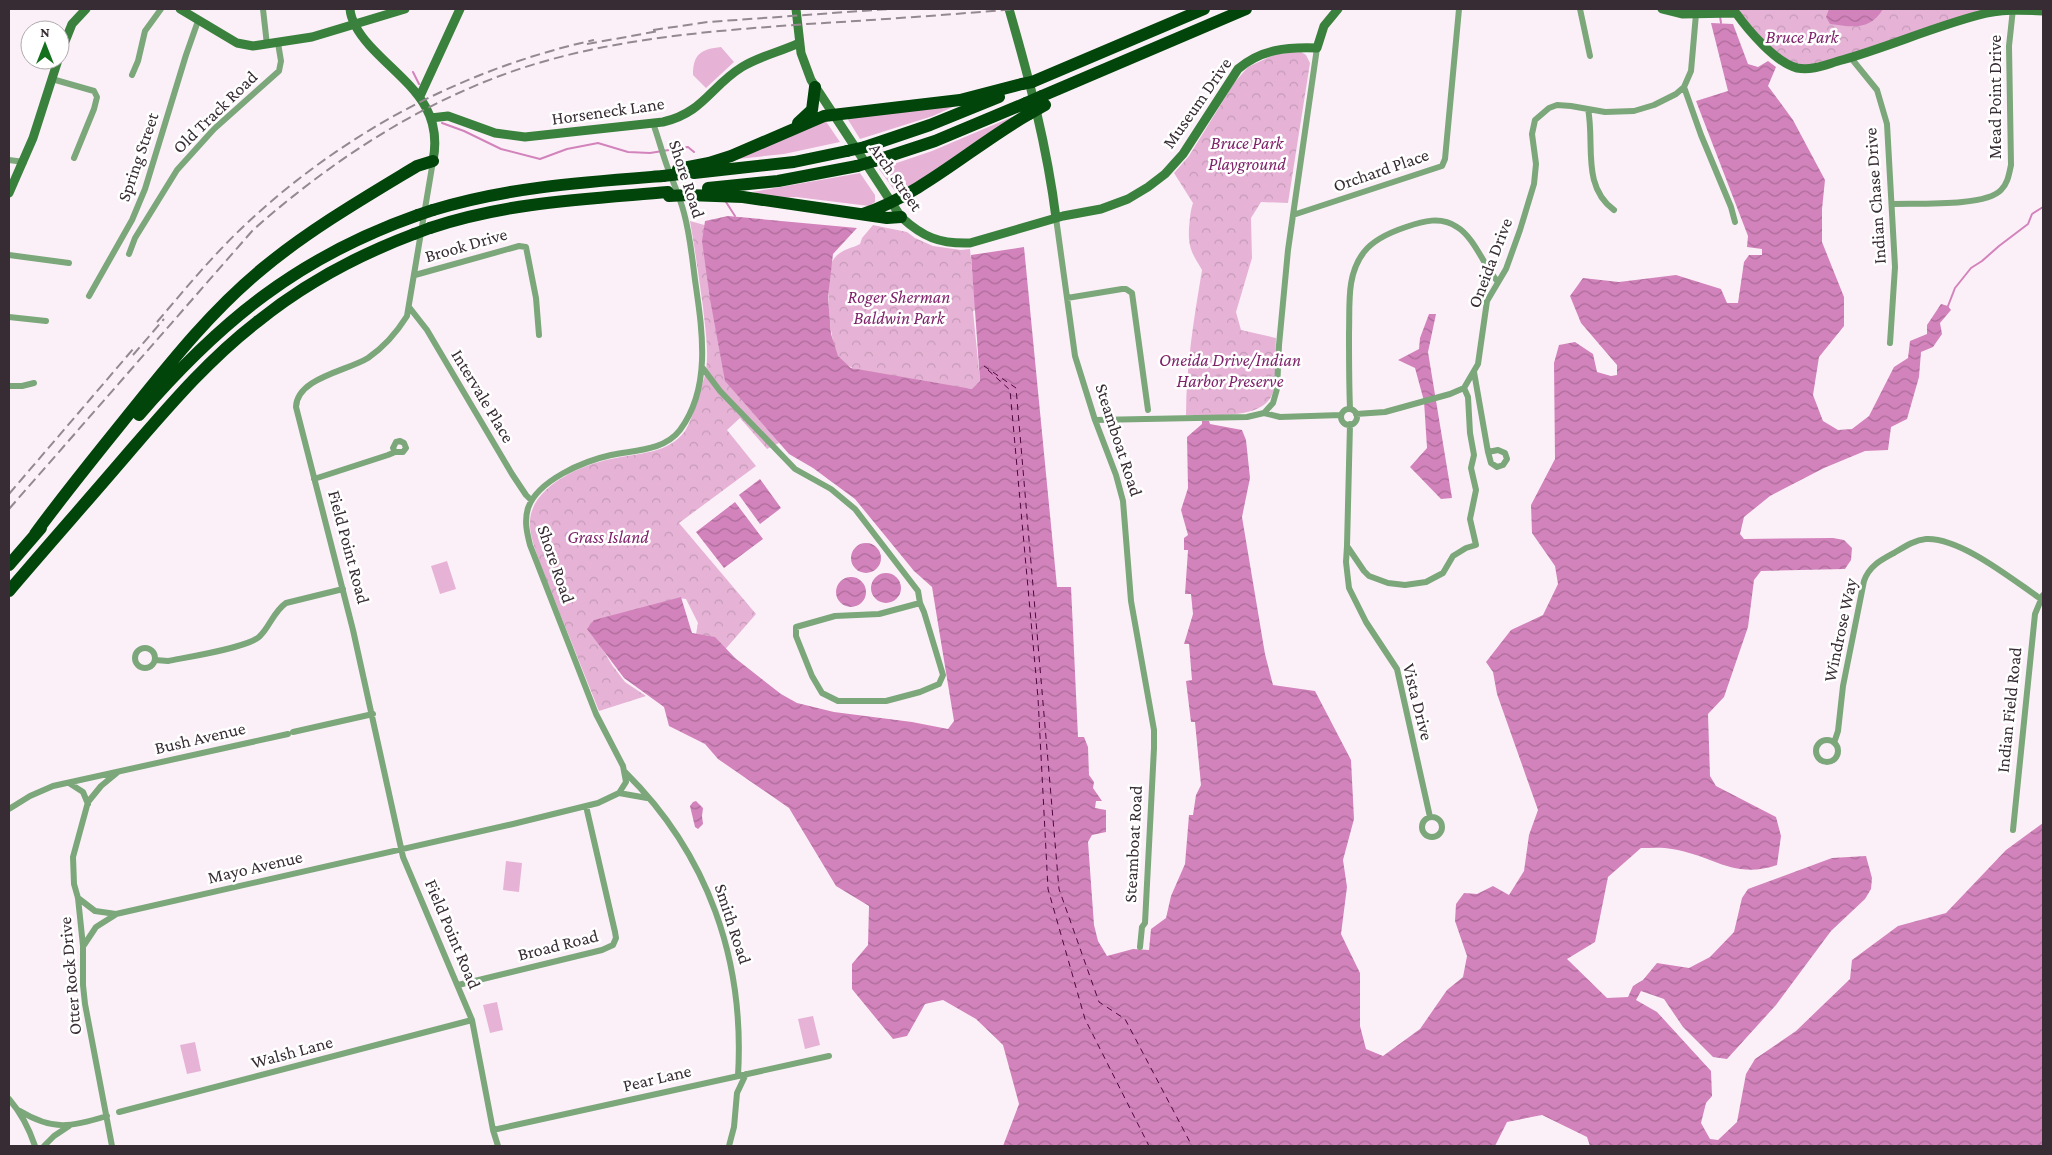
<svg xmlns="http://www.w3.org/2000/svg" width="2052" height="1155" font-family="'Crimson Pro',serif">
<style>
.grass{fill:#e6b3d6}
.park{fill:url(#park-crowns)}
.water{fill:url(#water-waves)}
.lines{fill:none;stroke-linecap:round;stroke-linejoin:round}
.stream{stroke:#d283bb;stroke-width:2}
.ferry{stroke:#4e0640;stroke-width:1;stroke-dasharray:6 5;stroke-linecap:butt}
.street{stroke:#7ba77a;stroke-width:6}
.secondary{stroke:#3b813e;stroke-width:9}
.highway{stroke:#01450a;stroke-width:12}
.rail{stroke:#948990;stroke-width:2;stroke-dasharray:10 5;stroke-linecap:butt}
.highway-bridge{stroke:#01450a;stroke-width:12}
.labels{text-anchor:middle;stroke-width:5;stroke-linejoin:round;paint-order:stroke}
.park-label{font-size:18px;font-style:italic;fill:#7e226a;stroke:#fff}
.street-label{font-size:18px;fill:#372c33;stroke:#fff}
</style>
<defs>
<pattern id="park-crowns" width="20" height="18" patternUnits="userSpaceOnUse" patternTransform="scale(1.25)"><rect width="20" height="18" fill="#e6b3d6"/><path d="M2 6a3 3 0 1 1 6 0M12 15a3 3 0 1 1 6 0" fill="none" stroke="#c69ab8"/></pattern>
<pattern id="water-waves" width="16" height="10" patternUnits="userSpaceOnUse" patternTransform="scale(1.25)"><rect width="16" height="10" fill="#d283bb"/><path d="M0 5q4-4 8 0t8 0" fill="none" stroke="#ab6b99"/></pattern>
</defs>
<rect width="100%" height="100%" fill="#fcf0f8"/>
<!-- grass -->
<path class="grass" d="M721,47L734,62L706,88L693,75C693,54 701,49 721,47Z
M955,106L933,116L860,139L847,118Z
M1012,117L1013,119L902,192L895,191L879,169L932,151Z
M825,120L840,142L784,154L728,160Z
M860,173L875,195V202L869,206L796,197L779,198L752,192Z
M447,561L456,589L440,594L431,566Z
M506,861L522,863L519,892L503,890Z
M497,1002L503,1030L490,1033L483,1005Z
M813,1016L820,1045L805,1049L798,1019Z
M195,1042L201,1071L187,1074L180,1045Z"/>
<!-- park -->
<path class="park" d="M1739,9H2001L1853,54L1804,66L1791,63L1776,52L1747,23Z
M1301,52L1306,55L1310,63L1288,203L1261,202L1251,218L1252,258L1236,312L1241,330L1276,338C1275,355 1277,372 1274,388C1269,422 1211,414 1186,415C1186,366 1194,318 1202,270C1192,253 1188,248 1189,228C1190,219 1190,212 1193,203L1174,173L1189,156L1234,83L1248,67L1276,54Z
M690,221L708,226L781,442L767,449L740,418L727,430L756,466L679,523L756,614L722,653L695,640L698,623L686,599L678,598L593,633L612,665L625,682L646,696L599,711L539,561C535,548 529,534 530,520C533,484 586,463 616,458C641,453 669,453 685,431C691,421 694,411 697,400C700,390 704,380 706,371C709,350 705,327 703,307C699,278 695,249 690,221Z
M873,225L907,232L915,238L933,246L961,250L970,249L976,310L973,311L980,381L973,389C954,388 861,375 849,366C845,364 840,360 838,356C829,340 825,279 832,262C838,250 850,249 860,244L862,238Z"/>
<!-- water -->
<path class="water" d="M1829,9H1883C1870,31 1852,27 1830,24L1826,17Z
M1711,23L1733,24L1748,64L1758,67L1768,61L1776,67L1768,86L1793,120L1825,180L1822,209V242L1844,297V326L1819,357L1813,395L1823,421L1838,430L1852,429L1869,416L1894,367L1908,358L1910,341L1927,334V325L1941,304L1948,306L1951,310L1940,323L1942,334L1933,347L1921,352L1919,377L1907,419L1891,427L1888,450L1865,451L1824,468L1770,496L1744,517L1740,534L1744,539L1833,538L1844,540L1852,548L1851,560L1845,569L1761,571L1754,580L1748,627L1724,697L1708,714L1710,776L1716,786L1776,817L1781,836L1777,865C1734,880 1712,855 1672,849C1663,847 1651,848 1641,848L1608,877L1595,942L1567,959L1607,998L1628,997L1633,986L1643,980L1657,963L1689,968L1710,957L1734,932L1742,898L1748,889L1832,858L1866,856L1872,878L1871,889L1865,899L1831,931L1776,1005L1727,1059L1713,1057L1683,1027L1664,999L1641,991L1636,1000L1657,1012L1711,1071L1712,1096L1706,1103L1701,1123L1710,1139L1718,1140L1737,1122L1746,1074L1755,1059L1796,1031L1850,979L1852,960L1898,926L1946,913L2006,850L2043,823V1146H1590L1587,1137L1542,1115L1507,1122L1495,1146H1003L1019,1104L1003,1045L976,1019L943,1000L925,1004L907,1036L893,1039L852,989V964L868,945L869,906L836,886L789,808L718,759L705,744L669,726L664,707L624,678L587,629L594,620L681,597L692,633L715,637L735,658L781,694L797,703L834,712L912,722L948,729L954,721L932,587L914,571L855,499L813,468L789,454L725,381L710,299L702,241L705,221L728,216L857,228L833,254L828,297L831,334L838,356L851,368L972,389L980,381L971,255L1024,247L1057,587H1071L1078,737H1084L1088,747L1089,775L1094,782L1093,788L1102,801H1096L1095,808L1106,810V832L1092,835L1088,842L1094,925L1098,941L1107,956L1133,949L1149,950L1151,929L1166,918L1171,896L1185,864L1189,815H1193L1196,795L1201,785L1195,722H1191L1186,681L1192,680L1189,644H1184L1193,614L1191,594H1185L1188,550H1184V538L1188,535L1181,510L1188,488L1187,437L1202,424V421H1209L1210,424L1242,430L1246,440L1250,478L1242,517L1265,654L1273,685L1315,691L1351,760L1354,819L1343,860L1347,887L1341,934L1360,973V1026L1366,1049L1383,1056L1420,1029L1447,990L1463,977L1467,956L1455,921L1456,904L1464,893L1477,894L1493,886L1509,895L1524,871L1529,835L1538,810L1497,694L1493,672L1486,662L1511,630L1543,615L1558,584L1555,566L1532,533L1531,505L1555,459L1554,363L1559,345L1575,342L1593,354L1597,372L1611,376L1617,375V365L1581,323L1570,296L1583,278L1619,282L1676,275L1721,289L1727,303H1738L1744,262L1749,255H1762V249L1747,247L1748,236L1696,101L1728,91Z
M1429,314H1436L1428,352L1452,498L1441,499L1410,467L1427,448L1424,401L1415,368L1398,360L1419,349L1420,338Z
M760,479L781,508L760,524L739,495Z
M735,502L763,539L724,568L696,532Z
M851 558a15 15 0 1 1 30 0a15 15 0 1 1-30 0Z
M871 588a15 15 0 1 1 30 0a15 15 0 1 1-30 0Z
M836 592a15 15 0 1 1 30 0a15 15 0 1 1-30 0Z
M696,801L703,808L702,816L703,824L698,829L695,827L690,806L693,802Z"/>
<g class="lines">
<!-- stream -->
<path class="stream" d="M1720,16L1721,23
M413,72L419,84
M442,123L464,131L501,149L540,159L567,149L598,143L628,152L650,153L688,147L694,152
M726,202L735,216
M1948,306L1955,288L1971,268L1982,261L1999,246L2028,224L2032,214L2043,207"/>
<!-- ferry -->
<path class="ferry" d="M984,366L1016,388L1059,889L1099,1002L1125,1019L1192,1146
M988,370L1010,390L1038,698L1048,889L1085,1019L1149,1146"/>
<!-- street -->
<path class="street" d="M263,9L267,45
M1580,9L1590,56
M1851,58L1877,90L1887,124L1895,267L1890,343
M132,75L138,61L145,31L161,9
M52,79L94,91L97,97L94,109L74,158
M1684,87L1701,135L1731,207L1735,222
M1588,109C1595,143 1581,186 1614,210
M9,160L24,162
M433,161L407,316C397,332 384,347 368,358C347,371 297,378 296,407L353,630L403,857L472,1020L493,1130L498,1146
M1892,204C1916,203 1985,207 2001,190C2008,183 2009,174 2011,165L2009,46L2013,9
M1293,215L1442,166L1445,159L1459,9
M1056,218L1075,356L1095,420L1116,475L1123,501L1131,601L1154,730V748L1145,923L1142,927L1140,947
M129,254L135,238L177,170L214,129L279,71L281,61L278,43
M9,255L69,263
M415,275L519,246L526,247L536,298L539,335
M89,296L132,220L145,189L186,55L198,21
M1067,298L1122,289H1126L1132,293L1148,410
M409,307L427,330L512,474L526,495L531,500
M9,317L46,321
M702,367L720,391L795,469L831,489L855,509L918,591L920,603L924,612L943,675L939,684L920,692L886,701H838L822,693L812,676L796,636V627L835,616L879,614L920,603
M1474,372L1488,452L1491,463L1497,467L1503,465L1507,459L1505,453L1498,450L1488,452
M9,386H22L34,383
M1350,409C1349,384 1349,358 1349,333C1350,305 1346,275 1364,252C1374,239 1391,232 1406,227C1423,221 1441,216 1457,227C1474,237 1484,266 1498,282
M1341 417a8 8 0 1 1 16 0a8 8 0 1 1-16 0Z
M1264,413L1273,403L1277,389L1279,345L1288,250L1317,48
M1356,414L1385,412L1450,394L1464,388L1478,364L1487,301L1506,269L1520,230L1534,184L1536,164L1532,134L1535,120L1549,108L1557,105L1571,106L1605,112L1634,111L1654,105L1676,94L1684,87L1691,71L1696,14
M1095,420L1247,417L1264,413L1280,417L1341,415
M1350,424L1347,546L1364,571L1369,576L1388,583L1405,585L1426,582L1443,573L1453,556L1466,548L1476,545L1470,519L1476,490L1471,468L1474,455L1470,433L1468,397L1464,388
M314,479L388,455L395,452H403L406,448L404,443L400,441L396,442L393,448L395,452
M1347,546L1346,562L1349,588L1366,622L1397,669L1430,817
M135 658a10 10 0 1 1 20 0a10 10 0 1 1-20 0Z
M155,660L168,661C188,657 246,648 259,637C270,627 273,612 286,603L343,589
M293,732L373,714
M1816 751a11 11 0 1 1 22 0a11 11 0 1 1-22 0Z
M1834,743L1838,731L1843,686L1864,581C1869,566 1881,560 1894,553C1904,547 1914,540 1926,539C1960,537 2013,580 2041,599
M625,772C708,854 745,960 738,1076
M69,783L83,792L88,804
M619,793L647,798
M9,809L30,796L53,786L288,734
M1422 827a10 10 0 1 1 20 0a10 10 0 1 1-20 0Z
M2013,830L2035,614L2043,595
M78,898L95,911L116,914L513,824L598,803L619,793L626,782L623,766L596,714L530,545C527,533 524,521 528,508C538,480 584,461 611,455C634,450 664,451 680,430C712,387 702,329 695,280C692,257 690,235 684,213C680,197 673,182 667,166C662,152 658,137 653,123
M84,945L96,927L115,915
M458,985L602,950L613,945L616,938L615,932L586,806
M9,1099C22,1114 29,1128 35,1146
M20,1111C53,1131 71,1127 107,1116
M119,1112L472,1020
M493,1130L829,1056
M44,1146L54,1136L69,1126
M112,1146L85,1004L83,985V946L78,898L74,884L73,857L88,802L101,786L118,772
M729,1146L734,1127L737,1093L746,1074"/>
<!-- secondary -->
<path class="secondary" d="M180,9L237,43L253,46L312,37L405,9
M350,9C351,22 361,36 370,46C404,83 444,104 433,161
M796,9L801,53L811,80L901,217C923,237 939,244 970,243L1063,216L1101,209L1128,199L1148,187L1165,174L1183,154L1238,69C1261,49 1287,47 1317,48L1324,26L1338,9
M1009,9C1029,78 1047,146 1056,218
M1662,9L1682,14L1736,13C1748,30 1776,63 1797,68C1813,71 1827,64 1842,60C1888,47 1933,27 1979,15C2000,9 2022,10 2043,11
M60,54L72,24L86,9
M420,96L460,9
M431,118L448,116L495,133L525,137L663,122C703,113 711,86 742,67C760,56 780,52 799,43
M9,193L33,138L58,60"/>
<!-- highway -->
<path class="highway" d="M1032,82L1204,9
M1042,96L1246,9
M798,123L812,110L815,87
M865,147L930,125L999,97
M874,161L935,141L1026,103
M678,169L709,163L731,156L824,116L960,100L1022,84
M694,173L794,162L847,151
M708,188L778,181L857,166
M688,195L743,197L887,218L901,217
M433,210C508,187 585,182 663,176
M863,214C924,193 973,146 1029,114
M430,228C507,202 588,199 668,192
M139,415C221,320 299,257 418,215
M35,534C65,493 97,454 129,414C170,363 211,311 262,269C309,230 364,198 417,166L433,161
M9,565L41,528
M9,591C49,544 90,498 130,451C170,405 209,359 257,322C304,284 358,255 414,234"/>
<!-- rail -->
<path class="rail" d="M653,30L708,22L889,9
M587,44L659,31
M157,322C186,288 214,254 246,224C343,133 463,69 594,40
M133,355L164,319
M9,494L134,348
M9,509L253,230C342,151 447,85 564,56C643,36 725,30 807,24C876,20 946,15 1015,9"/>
<!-- highway-bridge -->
<path class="highway-bridge" d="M1022,84L1032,82
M1026,103L1042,96
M1029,114L1045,105
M847,151L865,147
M857,166L874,161
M663,176L680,174
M669,196L688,195
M418,215L433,210
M414,234L430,228"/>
</g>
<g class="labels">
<!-- park labels -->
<g class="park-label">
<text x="1802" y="43">Bruce Park</text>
<text x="1247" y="149">Bruce Park<tspan x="1247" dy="21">Playground</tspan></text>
<text x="899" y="303">Roger Sherman<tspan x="899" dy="21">Baldwin Park</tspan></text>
<text x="1230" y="366">Oneida Drive/Indian<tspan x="1230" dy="21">Harbor Preserve</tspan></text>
<text x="608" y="543">Grass Island</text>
</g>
<!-- street labels -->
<g class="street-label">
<text transform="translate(1995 97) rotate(-90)" y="6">Mead Point Drive</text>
<text transform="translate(1197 103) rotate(-55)" y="6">Museum Drive</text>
<text transform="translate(608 111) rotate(-8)" y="6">Horseneck Lane</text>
<text transform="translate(215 112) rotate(-44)" y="6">Old Track Road</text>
<text transform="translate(138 157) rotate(-71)" y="6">Spring Street</text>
<text transform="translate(1381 170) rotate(-19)" y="6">Orchard Place</text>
<text transform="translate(896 177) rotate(55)" y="6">Arch Street</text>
<text transform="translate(687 179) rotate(72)" y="6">Shore Road</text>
<text transform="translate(1875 196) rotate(-94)" y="6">Indian Chase Drive</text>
<text transform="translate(466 245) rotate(-16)" y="6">Brook Drive</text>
<text transform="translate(1490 263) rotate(-69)" y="6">Oneida Drive</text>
<text transform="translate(483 396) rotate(59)" y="6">Intervale Place</text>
<text transform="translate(1119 440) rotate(72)" y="6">Steamboat Road</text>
<text transform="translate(349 547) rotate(75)" y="6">Field Point Road</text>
<text transform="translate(556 564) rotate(71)" y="6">Shore Road</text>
<text transform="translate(1840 630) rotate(-78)" y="6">Windrose Way</text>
<text transform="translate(1418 702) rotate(76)" y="6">Vista Drive</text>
<text transform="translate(2009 710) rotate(-84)" y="6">Indian Field Road</text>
<text transform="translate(200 738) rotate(-13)" y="6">Bush Avenue</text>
<text transform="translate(1133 844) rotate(-87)" y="6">Steamboat Road</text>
<text transform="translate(255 867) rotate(-13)" y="6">Mayo Avenue</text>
<text transform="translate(733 924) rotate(72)" y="6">Smith Road</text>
<text transform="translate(453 934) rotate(67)" y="6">Field Point Road</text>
<text transform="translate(558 945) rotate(-14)" y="6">Broad Road</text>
<text transform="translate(70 976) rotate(-95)" y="6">Otter Rock Drive</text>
<text transform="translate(292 1052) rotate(-15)" y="6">Walsh Lane</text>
<text transform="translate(657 1078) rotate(-13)" y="6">Pear Lane</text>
</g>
</g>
<!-- border -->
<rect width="2052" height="1155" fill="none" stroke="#372c33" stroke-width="20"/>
<!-- north arrow -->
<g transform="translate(45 45)"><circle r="24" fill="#ffffff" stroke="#afabad"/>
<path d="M0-4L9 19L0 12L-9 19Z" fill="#13711e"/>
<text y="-8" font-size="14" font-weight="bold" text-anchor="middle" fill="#372c33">N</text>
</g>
</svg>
